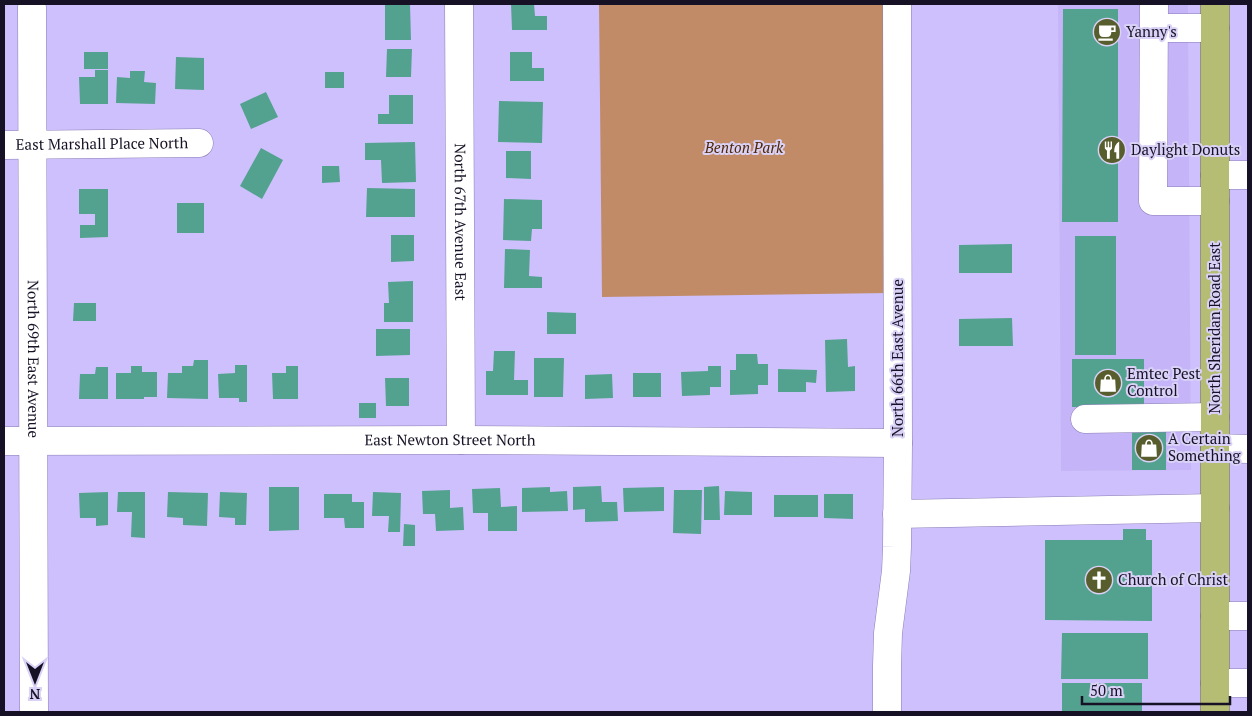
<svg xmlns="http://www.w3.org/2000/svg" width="1252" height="716" font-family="'PT Serif',serif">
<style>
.built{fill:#c5b5f8}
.green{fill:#c18b67}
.building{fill:#53a28f}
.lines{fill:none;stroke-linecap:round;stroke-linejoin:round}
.minor-casing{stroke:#8b7db5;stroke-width:29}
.major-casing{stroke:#5e631c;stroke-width:29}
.minor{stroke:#fff;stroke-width:28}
.major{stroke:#b5bc73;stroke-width:28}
.labels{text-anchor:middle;stroke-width:4;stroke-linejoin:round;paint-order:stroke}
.poi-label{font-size:15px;fill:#171126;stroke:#d9d1f6;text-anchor:start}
.street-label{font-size:15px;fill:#171126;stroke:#d9d1f6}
.park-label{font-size:15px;font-style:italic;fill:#4f2602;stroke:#d9d1f6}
</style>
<rect width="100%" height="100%" fill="#cec0fc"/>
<!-- built -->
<path class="built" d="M1058,4H1188L1191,470L1061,471Z"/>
<!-- green -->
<path class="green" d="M599,4H889L888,293L602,297Z"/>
<!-- building -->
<path class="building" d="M385,4H410L411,40H385Z
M511,4H534L535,16H547V30H512Z
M1063,9H1118V222H1062Z
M387,49H412L411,77H386Z
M84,52H108V69H84Z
M510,52H532V68H544V81H510Z
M176,57L204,58V90L175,89Z
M95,70H108V104H80L79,77H95Z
M130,71H145L144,82L156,83L155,104L116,103L117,77L130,78Z
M325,72H344V88H325Z
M266,92L278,117L251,129L240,104Z
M389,95H413V124H378V114H389Z
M499,101L543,102L542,143L498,142Z
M415,142L416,182L382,183L381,160H365V143Z
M261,148L283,160L262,199L240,186Z
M506,151H531V179L506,178Z
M322,166H339L340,182L322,183Z
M367,188L415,189V217H366Z
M79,189H108V237L80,238V225H95V214H79Z
M504,199L542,200V229H532L531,241L503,240Z
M177,203H204V233H177Z
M391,235H414V261L391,262Z
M1075,236H1116V355H1075Z
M1012,244V273H959V245Z
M505,249L530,250L529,276L542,277V288H504Z
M413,281V322H384V303H389L388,282Z
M74,303H96V321H73Z
M547,312L576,313V334H547Z
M1012,318L1013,346H959V319Z
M376,329H410V355L376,356Z
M847,339L848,367L855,366V391L826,392L825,340Z
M494,351H515L514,380H528V395H486V371H493Z
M736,354H757L758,364H768V385H758V394L730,395V370H736Z
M534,358H564L563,397H534Z
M1072,359H1144V407H1072Z
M194,360H208V399L167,398L168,373H182V366H193Z
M235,365H247V402H239V398H219L218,374L235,373Z
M131,366H142V372H157V397H144V399H116V373H131Z
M286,366H298V399H273L272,373H286Z
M708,366H721V387H710V395L682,396L681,372L708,371Z
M96,367H108V399H79L80,374H95Z
M778,369L817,370L816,383L806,382V392H778Z
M633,373H661V397H633Z
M612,374L613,398L585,399V375Z
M385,378H409V406H386Z
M359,403H376V418H359Z
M1132,425H1166V470H1132Z
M601,486L602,502H617L618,521L585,522V509L573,510V487Z
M719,486L720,520H704V487Z
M269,487H299V530L269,531Z
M550,487V492L567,491L568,511L522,512V488Z
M664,487V511L624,512L623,488Z
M500,488L501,507L517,506V531H488V513H473L472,489Z
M450,490V508L463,507L464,530L436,531L435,514H423L422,491Z
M674,490H702L701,534L673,533Z
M725,491L752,492V515H724Z
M108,492V525L96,526V518H80L79,493Z
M118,492H145V538L131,537L132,512H117Z
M168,492L208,493L207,526L183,525V518L167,517Z
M220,492L247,493L246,525H235V518L219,517Z
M373,492L401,493L400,532H388L389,516H372Z
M324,494H352V502H364V528H345L344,518H324Z
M824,494H853V519L824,518Z
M774,495H818V517H774Z
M404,524L415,525V546H403Z
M1123,529H1146V540H1152V621L1045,620V540H1123Z
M1062,633H1148V679H1061Z
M1062,683H1142V712H1062Z"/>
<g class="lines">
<!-- minor casing -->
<g class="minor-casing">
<g id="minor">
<path id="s1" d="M459,4L461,440"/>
<path d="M1154,4L1153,201H1215"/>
<path id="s2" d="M32,7L34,712"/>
<path d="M1154,28H1215"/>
<path id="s3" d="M4,145L199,143"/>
<path d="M1215,175H1248"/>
<path d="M1085,419L1215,417"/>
<path id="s4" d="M4,441L461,440L898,443"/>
<path d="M1215,448L1248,449"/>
<path d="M897,514L1215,508"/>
<path d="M1215,616H1248"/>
<path d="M1215,683H1248"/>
<path d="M887,712V666L888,633L896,571L897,547L898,443L897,4"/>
</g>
</g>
<!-- major casing -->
<g class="major-casing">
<path id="major" d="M1215,4V712"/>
</g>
<!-- minor -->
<use href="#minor" class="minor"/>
<!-- major -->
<use href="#major" class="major"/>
</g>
<!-- icons -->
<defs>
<g id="cafe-disc" transform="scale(1.4375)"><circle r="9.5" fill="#575d2c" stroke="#d9d1f6"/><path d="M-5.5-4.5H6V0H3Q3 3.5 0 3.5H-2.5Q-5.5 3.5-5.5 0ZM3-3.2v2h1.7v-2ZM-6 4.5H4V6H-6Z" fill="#fff"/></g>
<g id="restaurant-disc" transform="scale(1.4375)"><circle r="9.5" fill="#575d2c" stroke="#d9d1f6"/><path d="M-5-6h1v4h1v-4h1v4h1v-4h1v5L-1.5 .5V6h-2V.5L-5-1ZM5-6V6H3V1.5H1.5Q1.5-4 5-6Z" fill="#fff"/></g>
<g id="shop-disc" transform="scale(1.4375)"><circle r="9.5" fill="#575d2c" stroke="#d9d1f6"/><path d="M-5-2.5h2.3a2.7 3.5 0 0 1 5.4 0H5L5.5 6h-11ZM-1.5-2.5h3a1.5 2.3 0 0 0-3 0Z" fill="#fff"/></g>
<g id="church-disc" transform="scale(1.4375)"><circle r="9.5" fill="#575d2c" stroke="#d9d1f6"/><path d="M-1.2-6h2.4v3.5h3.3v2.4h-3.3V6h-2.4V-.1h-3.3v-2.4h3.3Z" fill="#fff"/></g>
</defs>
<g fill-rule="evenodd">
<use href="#cafe-disc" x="1107" y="32"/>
<use href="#restaurant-disc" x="1112" y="150"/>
<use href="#shop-disc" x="1108" y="383"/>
<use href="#shop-disc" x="1149" y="448"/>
<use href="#church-disc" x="1099" y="580"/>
</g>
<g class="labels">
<!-- poi labels -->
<g class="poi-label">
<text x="1126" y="37">Yanny's</text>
<text x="1131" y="155">Daylight Donuts</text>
<text x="1127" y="379">Emtec Pest<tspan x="1127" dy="17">Control</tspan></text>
<text x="1168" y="444">A Certain<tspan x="1168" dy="17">Something</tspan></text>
<text x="1118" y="585">Church of Christ</text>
</g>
<!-- street labels -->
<g class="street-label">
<text dy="5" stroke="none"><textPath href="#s3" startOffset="98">East Marshall Place North</textPath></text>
<text dy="5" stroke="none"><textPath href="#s1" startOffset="218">North 67th Avenue East</textPath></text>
<text transform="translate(1215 328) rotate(-90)" y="5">North Sheridan Road East</text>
<text transform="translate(898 358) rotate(-90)" y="5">North 66th East Avenue</text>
<text dy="5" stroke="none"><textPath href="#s2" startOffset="352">North 69th East Avenue</textPath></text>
<text dy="5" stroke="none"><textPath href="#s4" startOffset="446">East Newton Street North</textPath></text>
</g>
<!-- park labels -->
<g class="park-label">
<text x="744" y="153">Benton Park</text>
</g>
</g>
<!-- border -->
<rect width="1252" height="716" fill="none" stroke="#171126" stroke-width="10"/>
<!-- north arrow -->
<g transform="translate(35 681) rotate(180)" stroke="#d9d1f6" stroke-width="4" paint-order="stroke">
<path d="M0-4L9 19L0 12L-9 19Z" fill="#171126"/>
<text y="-8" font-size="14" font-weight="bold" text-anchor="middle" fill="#171126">N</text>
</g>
<!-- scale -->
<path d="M1082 696v8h148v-8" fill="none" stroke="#171126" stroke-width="2.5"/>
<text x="1090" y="696" font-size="15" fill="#171126" stroke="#d9d1f6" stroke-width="4" paint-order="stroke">50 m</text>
</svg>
